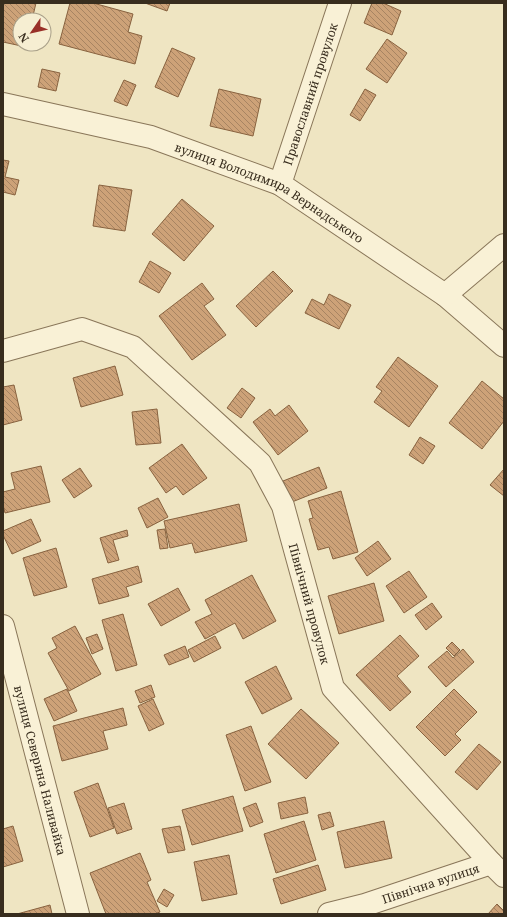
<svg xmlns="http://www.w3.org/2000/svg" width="507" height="917" viewBox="0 0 507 917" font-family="'Noto Serif',serif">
  <defs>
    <pattern id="building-back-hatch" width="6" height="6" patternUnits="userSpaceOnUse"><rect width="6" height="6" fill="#cda278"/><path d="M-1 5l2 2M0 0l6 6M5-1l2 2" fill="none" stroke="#a78462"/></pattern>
  </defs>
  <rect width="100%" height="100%" fill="#efe5c2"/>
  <!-- building -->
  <g fill="url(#building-back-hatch)" stroke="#88623f">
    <polygon points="3,3 36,3 32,20 20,20 20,44 27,44 26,47 3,42"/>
    <polygon points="70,3 93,3 133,14 128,32 142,36 135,64 59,44"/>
    <polygon points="145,3 170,3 167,11"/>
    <polygon points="372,3 383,3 401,11 392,35 364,23"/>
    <polygon points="387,39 407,53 387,83 366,69"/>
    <polygon points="172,48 195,58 178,97 155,87"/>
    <polygon points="42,69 60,73 56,91 38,87"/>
    <polygon points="124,80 136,85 127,106 114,101"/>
    <polygon points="219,89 261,99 253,136 210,126"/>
    <polygon points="365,89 376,95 360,121 350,115"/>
    <polygon points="3,160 9,161 5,177 19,180 15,195 3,192"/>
    <polygon points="99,185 132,190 125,231 93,226"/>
    <polygon points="182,199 214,226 184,261 152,234"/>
    <polygon points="150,261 171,273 159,293 139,282"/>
    <polygon points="273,271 293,291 256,327 236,306"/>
    <polygon points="202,283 214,299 204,306 226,335 192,360 159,316"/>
    <polygon points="329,294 351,305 339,329 305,313 312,299 324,305"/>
    <polygon points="398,357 438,386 409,427 374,402 382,391 376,387"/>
    <polygon points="115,366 123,395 81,407 73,378"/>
    <polygon points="482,381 504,399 504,421 482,449 449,423"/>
    <polygon points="14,385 22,420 3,425 3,387"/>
    <polygon points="242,388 255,398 241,418 227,408"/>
    <polygon points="289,405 308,431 278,455 253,422 270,409 275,416"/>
    <polygon points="157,409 161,443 136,445 132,412"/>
    <polygon points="420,437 435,446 423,464 409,455"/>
    <polygon points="182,444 207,478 183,495 176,486 166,493 149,468"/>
    <polygon points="41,466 50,502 5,513 3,505 3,492 15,489 11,473"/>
    <polygon points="319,467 327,488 292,502 283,481"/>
    <polygon points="80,468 92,486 74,498 62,480"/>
    <polygon points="504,469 504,496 490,485"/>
    <polygon points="341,491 358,552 333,559 329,547 318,550 309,519 313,518 308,501"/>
    <polygon points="158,498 168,517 147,528 138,508"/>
    <polygon points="239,504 247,541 195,553 192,543 170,548 164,521"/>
    <polygon points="31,519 41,541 12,554 3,535 3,531"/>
    <polygon points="165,529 168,548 160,549 157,530"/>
    <polygon points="127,530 128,536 113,540 119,560 108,563 100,538"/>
    <polygon points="378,541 391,559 367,576 355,558"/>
    <polygon points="56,548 67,587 34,596 23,558"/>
    <polygon points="138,566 142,582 126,587 129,596 99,604 92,579"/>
    <polygon points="409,571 427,597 404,613 386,586"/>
    <polygon points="252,575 276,621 243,639 235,623 205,639 195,622 212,614 205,600"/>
    <polygon points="374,583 384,621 339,634 328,596"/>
    <polygon points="178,588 190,610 161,626 148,604"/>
    <polygon points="432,603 442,617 426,630 415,615"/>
    <polygon points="123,614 137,665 116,671 102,620"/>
    <polygon points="75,626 101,674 69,691 48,653 57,648 52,638"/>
    <polygon points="97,634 103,649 92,654 86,638"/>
    <polygon points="400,635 419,656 397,676 411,692 390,711 356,675"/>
    <polygon points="215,636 221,648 194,662 188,650"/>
    <polygon points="452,642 460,650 454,656 446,648"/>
    <polygon points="185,646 189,657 169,665 164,655"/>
    <polygon points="463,649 474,662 446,687 428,667 447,651 453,658"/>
    <polygon points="276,666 292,699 262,714 245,682"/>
    <polygon points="151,685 155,697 140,703 135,691"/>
    <polygon points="67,689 77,711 54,721 44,699"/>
    <polygon points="454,689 477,712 455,734 461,740 445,756 416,727"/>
    <polygon points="153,699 164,724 149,731 138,706"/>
    <polygon points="123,708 127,725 103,731 108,749 62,761 53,726"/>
    <polygon points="301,709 339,743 306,779 268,744"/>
    <polygon points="251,726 271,782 245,791 226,735"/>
    <polygon points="479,744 501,762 477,790 455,772"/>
    <polygon points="98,783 114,828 90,837 74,792"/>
    <polygon points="233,796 243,831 192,845 182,810"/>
    <polygon points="305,797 308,813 281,819 278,803"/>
    <polygon points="124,803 132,829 117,834 108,808"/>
    <polygon points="256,803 263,822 250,827 243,808"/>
    <polygon points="330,812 334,826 322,830 318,815"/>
    <polygon points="304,821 316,860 276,873 264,834"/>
    <polygon points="384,821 392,858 345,868 337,832"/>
    <polygon points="13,826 23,861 3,867 3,829"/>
    <polygon points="180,826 185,850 168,853 162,829"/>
    <polygon points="140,853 151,880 147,882 160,912 154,914 106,914 90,873"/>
    <polygon points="229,855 237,894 202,901 194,862"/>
    <polygon points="318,865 326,890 281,904 273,879"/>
    <polygon points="164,889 174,895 167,907 157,901"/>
    <polygon points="497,904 504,911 504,914 488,914"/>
    <polygon points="50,905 52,914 17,914"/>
  </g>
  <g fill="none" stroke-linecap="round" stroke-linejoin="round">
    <defs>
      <g id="minor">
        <path id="s1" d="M3,104L151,137L280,184L445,295L504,346"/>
        <path id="s2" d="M280,184L340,3"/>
        <polyline points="445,295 504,245"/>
        <path id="s3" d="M3,351L82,329L133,347L260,463L283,506L333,688L491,863"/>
        <path id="s4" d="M3,626L78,914"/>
        <path id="s5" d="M329,914L365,905L491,863L504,876"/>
      </g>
    </defs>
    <!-- minor casing -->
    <use href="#minor" stroke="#897659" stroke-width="24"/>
    <!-- minor -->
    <use href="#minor" stroke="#f9f1d6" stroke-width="22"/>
  </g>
  <g text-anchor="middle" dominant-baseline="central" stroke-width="3" stroke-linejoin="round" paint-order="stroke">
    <!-- street labels -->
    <g font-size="12" fill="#382d1e" stroke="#f6eed2">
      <text stroke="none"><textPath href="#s2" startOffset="95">Православний провулок</textPath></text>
      <text stroke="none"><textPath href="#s1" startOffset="283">вулиця Володимира Вернадського</textPath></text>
      <text stroke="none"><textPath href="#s3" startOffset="458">Північний провулок</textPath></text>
      <text stroke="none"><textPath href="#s4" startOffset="149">вулиця Северина Наливайка</textPath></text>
      <text stroke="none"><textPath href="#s5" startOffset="106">Північна вулиця</textPath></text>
    </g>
  </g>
  <!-- border -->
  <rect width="507" height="917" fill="none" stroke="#382d1e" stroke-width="8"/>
  <!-- north arrow -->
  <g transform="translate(32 32) rotate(236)"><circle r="19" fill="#f6eed2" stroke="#aaa18a"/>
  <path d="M0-3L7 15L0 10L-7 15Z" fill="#993028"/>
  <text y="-6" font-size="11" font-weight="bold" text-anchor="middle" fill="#382d1e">N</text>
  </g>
</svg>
